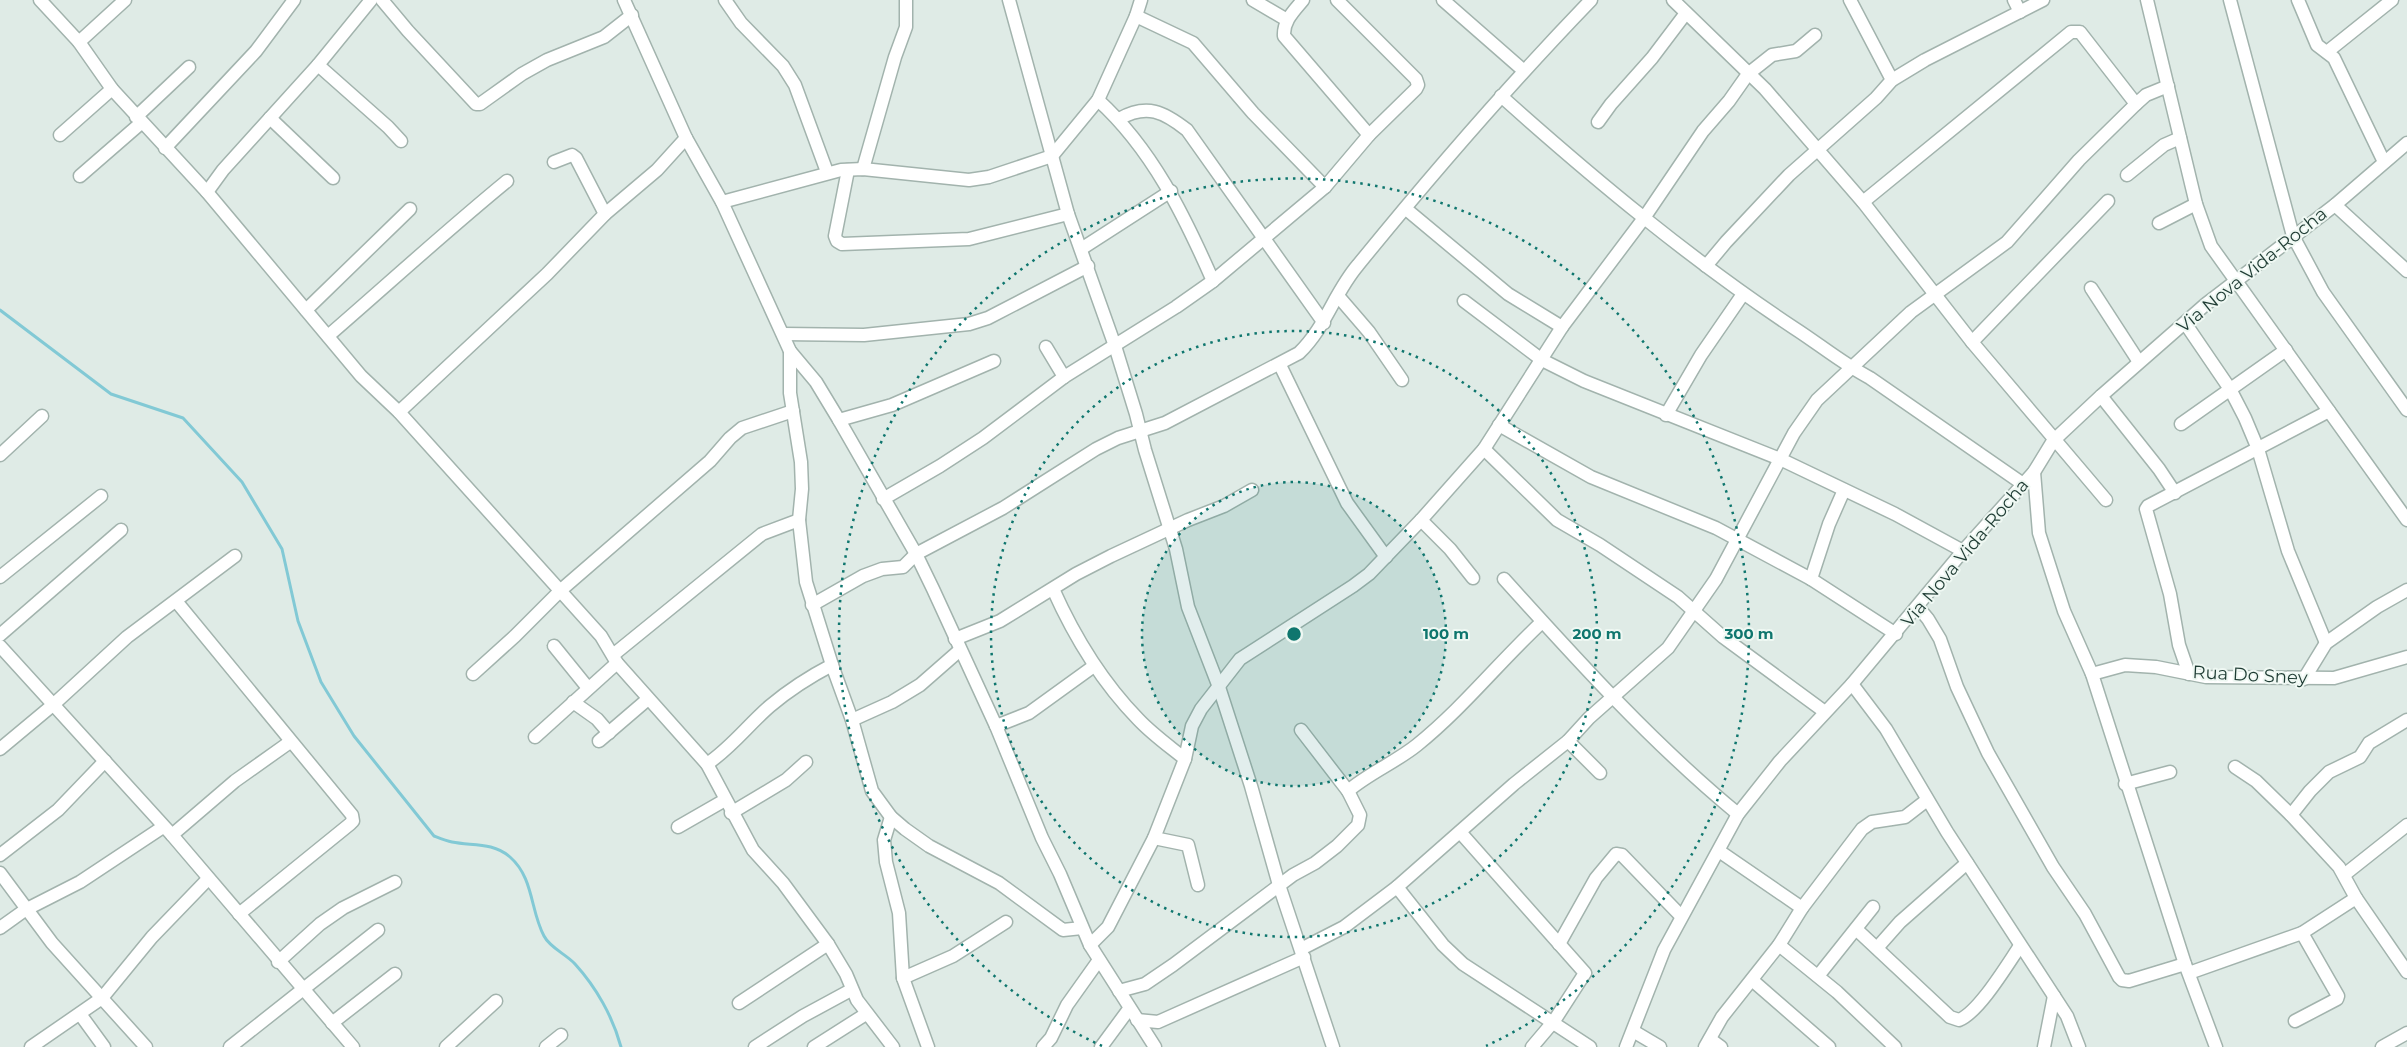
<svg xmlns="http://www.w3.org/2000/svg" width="2407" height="1047" viewBox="0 0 2407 1047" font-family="Montserrat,sans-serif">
  <rect width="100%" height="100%" fill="#dfebe6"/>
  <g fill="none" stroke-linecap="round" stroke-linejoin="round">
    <!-- stream -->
    <path stroke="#82c9d5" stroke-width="3" d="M0,310L111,394L183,418L242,482L282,549L298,621L321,682L354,736L434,836C439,838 446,841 452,842C472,846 493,842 510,857C534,878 530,910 544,936C550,948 566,954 575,964C596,987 613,1017 621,1047"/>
    <defs>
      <g id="street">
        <polyline points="40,0 79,42 112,89 207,192 361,376 399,412 601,636 617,663 707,764 753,850 783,883 828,944 846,974 857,1000 893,1047"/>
        <polyline points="382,0 408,31 476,104 480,104 522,74 547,60 604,37 632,15"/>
        <polyline points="624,0 686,138 722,202 790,351 816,382 839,420 916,554 933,589 996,726 1042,838 1060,874 1090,945 1155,1047"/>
        <polyline points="725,0 741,23 783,66 795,85 827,172"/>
        <polyline points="1009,0 1068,214 1115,346 1136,414 1145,450 1176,549 1188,607 1219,687 1251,786 1279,885 1333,1047"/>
        <polyline points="1253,0 1287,20"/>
        <path d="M1303,0C1294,11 1283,21 1284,36L1369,135"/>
        <polyline points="1443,0 1523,70"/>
        <polyline points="1673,0 1765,89 1863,202 1972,342 2106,500"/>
        <polyline points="1850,0 1892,80"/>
        <polyline points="2014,0 2020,12"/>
        <polyline points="2147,0 2196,204 2211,246 2407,520"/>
        <polyline points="2230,0 2293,236 2323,292 2407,410"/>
        <polyline points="2298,0 2317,45 2334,58 2384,162"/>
        <polyline points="1136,16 1193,43 1253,113 1325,187"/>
        <polyline points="79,42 125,0"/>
        <polyline points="2327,52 2392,0"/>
        <polyline points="318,65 388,127 401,141"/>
        <path d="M1501,96C1594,179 1690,259 1794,328C1819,344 1843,364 1870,378L2023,484"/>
        <path d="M1098,100C1152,149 1184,215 1213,281"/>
        <polyline points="136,117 189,67"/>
        <polyline points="270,118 333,178"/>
        <path d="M1119,119C1147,103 1164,112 1187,130L1324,323"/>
        <polyline points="1598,122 1611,104 1652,58 1686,13"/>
        <polyline points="60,135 112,89"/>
        <polyline points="165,148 256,51 294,0"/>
        <polyline points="554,162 572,155 576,158 605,214"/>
        <polyline points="863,169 895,57 906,27 906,0"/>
        <polyline points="848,170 835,236 837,241 842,244 969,239 1068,214"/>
        <polyline points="2127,175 2164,145 2180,138"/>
        <polyline points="80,176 141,123"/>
        <polyline points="207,192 223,170 318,65 371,0"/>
        <polyline points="722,202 841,170 863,169 969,180 989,177 1052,156 1098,100 1136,16 1141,0"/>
        <polyline points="1863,202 2071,32 2080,32 2136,104"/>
        <polyline points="2335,205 2407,271"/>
        <polyline points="1406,209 1508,294 1562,327"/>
        <polyline points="2159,223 2196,204"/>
        <polyline points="1081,249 1171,191"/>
        <polyline points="1706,266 1726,242 1789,175 1876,98 1892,80 1925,60 2043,0"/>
        <polyline points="2091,288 2139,362"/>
        <polyline points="1338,296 1369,332 1402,380"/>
        <polyline points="1464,301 1542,360 1584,381 1780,459 1895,514 1963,551"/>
        <polyline points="306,310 410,209"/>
        <polyline points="2185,323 2230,389 2245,418 2258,449 2288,551 2326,643"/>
        <polyline points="783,334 864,335 969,324 988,318 1088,266"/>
        <path d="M328,336C388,284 446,231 507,181"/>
        <polyline points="1972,342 2108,201"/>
        <polyline points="1046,347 1064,377"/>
        <polyline points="790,351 790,393 801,462 802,489 799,520 806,582 832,665 852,720 872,791 891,817 905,829 929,846 999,883 1063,930 1082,928"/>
        <polyline points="1280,365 1347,503 1386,557"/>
        <polyline points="2101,396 2159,469 2175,493"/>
        <polyline points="399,412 547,274 605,214 657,170 686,138"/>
        <polyline points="1666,415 1701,355 1743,294"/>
        <polyline points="839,420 892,405 994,361"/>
        <polyline points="2181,424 2286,350"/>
        <polyline points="1499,425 1591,477 1716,528 1811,579 1896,634"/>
        <polyline points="1484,449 1557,520 1600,545 1678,597 1723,637 1825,712"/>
        <polyline points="0,455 42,416"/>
        <polyline points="2034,472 2039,533 2064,611 2092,674 2185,964 2216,1047"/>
        <polyline points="883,499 940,466 983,438 1064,377 1176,307 1213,281 1325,187 1369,135 1416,89 1418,85 1416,79 1337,0"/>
        <polyline points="1421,520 1450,549 1473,578"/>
        <polyline points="0,577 101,496"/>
        <path d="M1504,579C1578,661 1653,744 1738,814"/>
        <polyline points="1811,579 1829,524 1844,490"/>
        <path d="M1053,589C1074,636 1101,681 1138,719C1152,734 1169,746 1185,759"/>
        <polyline points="176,601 352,815 353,821 350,824 239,914"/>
        <path d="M812,605L863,576L882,569L903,567L916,554L1003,508L1096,449L1118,438L1165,423L1299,353C1326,327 1334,293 1358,265C1432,174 1509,85 1591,0"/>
        <polyline points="1918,607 1928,619 1940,639 1957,687 1988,753 2053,867 2085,914 2119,977 2122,980 2129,981 2185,964"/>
        <polyline points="0,635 121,530"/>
        <polyline points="955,639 1000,621 1076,574 1111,556 1188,520 1224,506 1252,490"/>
        <polyline points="0,646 172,835 353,1047"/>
        <polyline points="554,646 588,688"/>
        <polyline points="613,655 762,534 799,520"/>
        <polyline points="473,674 515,636 561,590 710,461 730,438 742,428 793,411"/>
        <polyline points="2092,674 2125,665 2156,667 2206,677 2334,678 2407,657"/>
        <polyline points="2189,674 2179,645 2170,594 2146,509 2148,506 2329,411"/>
        <polyline points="2304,679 2326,643 2377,607 2407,590"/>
        <polyline points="1852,684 1886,729 1947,832 2067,1016 2079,1047"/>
        <polyline points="573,702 597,719 609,733"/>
        <polyline points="852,720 892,702 920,685 960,650"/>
        <polyline points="996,726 1029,713 1094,666"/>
        <polyline points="535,737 617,663"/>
        <polyline points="599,741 648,699"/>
        <polyline points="1568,741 1600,773"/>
        <polyline points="0,749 54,704 127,637 235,556"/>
        <path d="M707,764C731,748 748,725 770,706C789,690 809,677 832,665"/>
        <polyline points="2235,767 2256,781 2291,815 2339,867 2356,898 2407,972"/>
        <polyline points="2125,784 2170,772"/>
        <path d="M1348,791C1369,773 1396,762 1417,745C1463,708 1499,662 1542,622"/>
        <polyline points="731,813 786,780 806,762"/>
        <polyline points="2291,815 2310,791 2329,772 2360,757 2369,743 2407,720"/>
        <polyline points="891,817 884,840 886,862 899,913 903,978 928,1047"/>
        <polyline points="678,827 725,800"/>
        <polyline points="1460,832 1585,973 1554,1021 1532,1047"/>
        <polyline points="172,835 235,781 290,742"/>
        <polyline points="1154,838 1188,845 1198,885"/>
        <polyline points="1719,851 1802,908"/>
        <polyline points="0,855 58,810 105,761"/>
        <polyline points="0,873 52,943 146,1047"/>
        <polyline points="2344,875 2407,825"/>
        <polyline points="1397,887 1443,945 1463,964 1590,1047"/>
        <polyline points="0,928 25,910 80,882 163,827"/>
        <path d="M1856,929L1950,1017L1959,1020C1979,1012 2007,965 2020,946"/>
        <polyline points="1559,944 1596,878 1616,854 1622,855 1681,916"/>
        <polyline points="1090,945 1108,927 1154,838 1185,759 1192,726 1201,709 1240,659 1353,586 1369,574 1421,520 1484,449 1562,327 1644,218 1703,131 1729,101 1748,74 1772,55 1796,51 1815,35"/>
        <polyline points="1779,945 1837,992 1895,1047"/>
        <polyline points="1877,948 1900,922 1967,863"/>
        <polyline points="1301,949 1344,927 1397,887 1514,784 1568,741 1589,718 1668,648 1716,579 1794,433 1817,400 1911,312 2007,242 2079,160 2136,104 2146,95 2168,86"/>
        <polyline points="278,962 320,924 343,908 395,882"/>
        <polyline points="2189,973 2302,933 2356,898"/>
        <polyline points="1818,976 1873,907"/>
        <polyline points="903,978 953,956 1006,922"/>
        <polyline points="1752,980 1829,1047"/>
        <polyline points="1119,991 1145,984 1173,965 1293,875 1315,863 1337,846 1358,825 1360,815 1348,791 1301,730"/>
        <polyline points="739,1003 828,944"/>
        <polyline points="80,1014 104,1047"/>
        <polyline points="1137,1020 1158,1022 1304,957"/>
        <polyline points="2295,1021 2337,999 2338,996 2302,933"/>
        <polyline points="332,1023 395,974"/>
        <polyline points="1633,1031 1660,1047"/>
        <polyline points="1710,1039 1721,1047"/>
        <polyline points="31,1047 102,998 152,937 208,879"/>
        <polyline points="230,1047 378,930"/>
        <polyline points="446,1047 496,1001"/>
        <polyline points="546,1047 561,1035"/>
        <polyline points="755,1047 803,1016 851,990"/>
        <polyline points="814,1047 866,1014"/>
        <polyline points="1043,1047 1051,1038 1067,1005 1099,960"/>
        <polyline points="1101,1047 1129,1009"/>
        <polyline points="1626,1047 1664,950 1738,814 1780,761 1852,684 1963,551 2034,472 2053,441 2101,396 2206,304 2335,205 2407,143"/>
        <polyline points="1705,1047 1722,1017 1779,945 1802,908 1862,829 1872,822 1905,817 1927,800"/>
        <polyline points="2044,1047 2054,996"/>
        <polyline points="2382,1047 2407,1033"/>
      </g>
    </defs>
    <!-- street casing -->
    <use href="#street" stroke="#a2b3ad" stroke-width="15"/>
    <!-- street -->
    <use href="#street" stroke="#fff" stroke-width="12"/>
  </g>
  <!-- distance rings -->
  <circle cx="1294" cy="634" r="152" fill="#0f766e" fill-opacity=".12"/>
  <g fill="none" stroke="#0f766e" stroke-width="2.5" stroke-dasharray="2.5 5">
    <circle cx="1294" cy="634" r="152"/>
    <circle cx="1294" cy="634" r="303"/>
    <path d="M1102 1046A455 455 0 1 1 1486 1046"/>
  </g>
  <g text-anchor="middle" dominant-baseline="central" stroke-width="4" stroke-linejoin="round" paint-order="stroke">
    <!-- street labels -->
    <g font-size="18" fill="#1f3c34" stroke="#eff8f3">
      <text transform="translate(2252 270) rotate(-39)">Via Nova Vida-Rocha</text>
      <text transform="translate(1965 553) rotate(-50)">Via Nova Vida-Rocha</text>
      <text transform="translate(2250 675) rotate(3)">Rua Do Sney</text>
    </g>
  </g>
  <circle cx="1294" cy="634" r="8" fill="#0f766e" stroke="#eff8f3" stroke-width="2.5"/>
  <g font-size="15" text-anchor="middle" font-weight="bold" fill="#0f766e" stroke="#eff8f3" stroke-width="4" stroke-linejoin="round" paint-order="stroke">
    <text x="1446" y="639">100 m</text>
    <text x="1597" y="639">200 m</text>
    <text x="1749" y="639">300 m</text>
  </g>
</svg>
